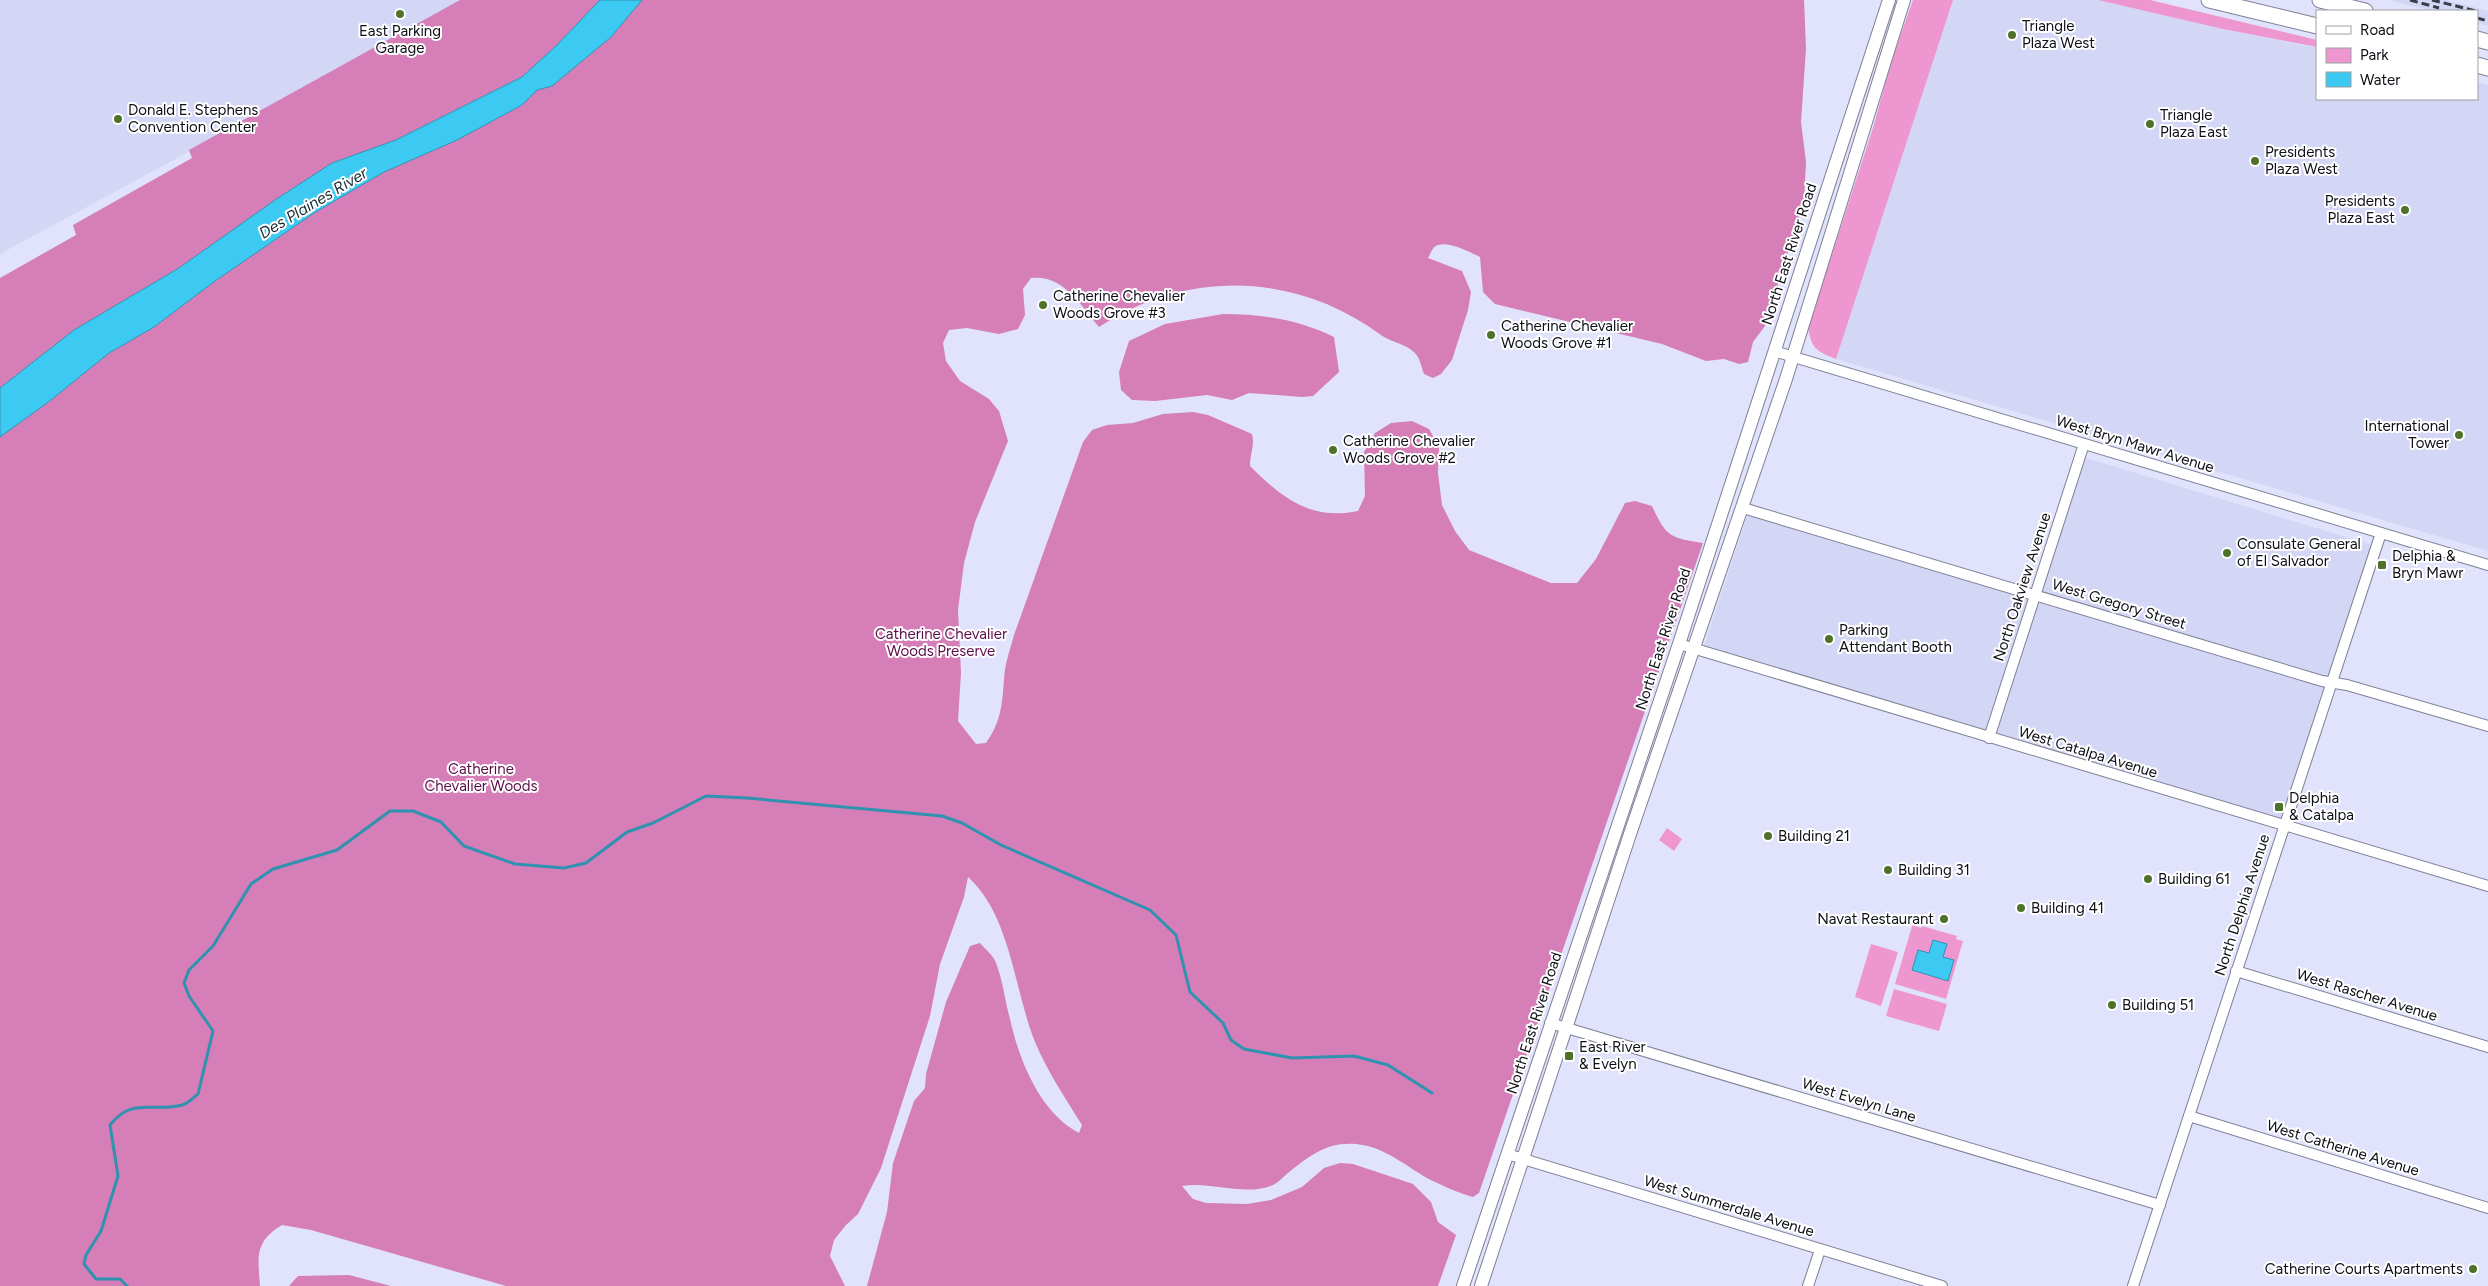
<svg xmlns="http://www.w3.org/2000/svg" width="2488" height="1286" viewBox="0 0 2488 1286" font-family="Figtree,sans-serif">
  <rect width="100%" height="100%" fill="#e1e3fc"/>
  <!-- built -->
  <g fill="#d3d6f5">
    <polygon points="0,0 469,0 0,254"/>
    <polygon points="1953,0 2098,0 2223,29 2317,48 2317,99 2477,99 2477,82 2488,85 2488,551 1836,359"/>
    <polygon points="2388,0 2447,0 2488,11 2488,26 2477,23 2477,11 2432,11"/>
    <polygon points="2080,456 2372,545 2285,824 1703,649 1749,510 2036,596"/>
  </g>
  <!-- green -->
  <g fill="#ee96cf">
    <path d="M1913,0H1953L1836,359C1816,351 1812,349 1808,328L1873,128L1892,59Z"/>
    <polygon points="2098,0 2150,0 2317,40 2317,47 2223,29"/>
    <polygon points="1667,828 1682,839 1674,851 1659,840"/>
    <polygon points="1913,923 1916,924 1916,926 1921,928 1922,926 1957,936 1956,939 1963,941 1946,999 1895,984"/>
    <polygon points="1871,944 1898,952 1881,1006 1855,997"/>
    <polygon points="1894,989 1947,1004 1939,1031 1886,1016"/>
  </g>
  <!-- forest -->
  <g fill="#d57eb7">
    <polygon points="460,0 600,0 557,45 522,77 396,140 332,163 275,200 179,268 74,330 0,388 0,278 76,235 73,225 192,158 189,150"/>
    <path d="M642,0H1804L1806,48L1801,122L1806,162L1804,202L1765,326L1753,342L1748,362L1739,364L1724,359L1706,361L1662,344L1495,304L1483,292L1480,257C1470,252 1449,241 1438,245C1432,247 1431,253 1428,258L1462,271L1471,292L1468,310L1452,360L1441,374L1433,378L1424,374C1422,369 1421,364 1419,359C1413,345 1392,343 1381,335C1296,272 1188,269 1099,327C1081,305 1063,274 1031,278L1023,289L1025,315L1018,329L999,334L967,328L949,330L943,343L946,361L960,381L989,399L999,411L1008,441L975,522L964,563L958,610L961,673L958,721L976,744L986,743C1004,718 1002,697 1005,669C1007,658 1011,646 1014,635L1083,442L1092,430L1107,425L1133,423L1163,414L1193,412L1208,415L1252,434C1255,445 1250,454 1250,466C1282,498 1311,521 1358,511L1365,496L1364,452L1375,433L1391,423L1412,421L1429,429L1439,447L1438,473L1442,505L1455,531L1469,550L1551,583H1577L1596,559L1625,503L1635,501L1652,506C1666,536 1669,538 1703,543L1479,1193L1473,1197C1458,1193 1441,1185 1427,1178C1406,1166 1388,1150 1363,1145C1331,1139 1311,1154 1288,1173C1283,1177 1278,1183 1273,1185C1244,1197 1211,1181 1182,1186L1193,1199L1206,1203L1247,1204L1271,1200L1302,1187L1324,1168L1340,1163L1353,1164L1413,1184L1431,1202L1438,1222L1456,1235L1438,1286H867L887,1212L893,1163L914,1101L925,1088L926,1074L946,1002L970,946L980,943C985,949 994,956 996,963C1003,981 1005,1001 1010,1019C1019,1060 1040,1113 1079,1133L1082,1125C1066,1099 1047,1071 1035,1042C1014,990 1011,916 968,877L964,897L940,964L930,1016L881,1168L858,1214L846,1225L834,1240L830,1256L845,1286H506L311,1230L282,1225C254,1242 258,1257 260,1286H0V437L51,400L109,353L154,327L215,281L314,213L384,172L457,140L522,105L537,90L552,86L611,37Z"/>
    <path d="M1223,314C1263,314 1299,320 1334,337L1339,372L1313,396L1302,397L1249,393L1232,400L1207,395L1155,401L1132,400L1121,390L1119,372L1129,341L1165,324Z"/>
    <polygon points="349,1275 391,1286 289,1286 298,1276"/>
  </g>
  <!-- water -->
  <g fill="#3dcaf2" stroke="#2f92b0">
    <polygon points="600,0 642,0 611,37 552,86 537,90 522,105 457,140 384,172 314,213 215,281 154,327 109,353 51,400 0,437 0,388 74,330 179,268 275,200 332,163 396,140 522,77 557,45"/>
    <polygon points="1933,940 1947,944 1943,957 1954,960 1948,981 1912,970 1918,950 1929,953"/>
  </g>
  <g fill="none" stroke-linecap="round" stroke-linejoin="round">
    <!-- stream -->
    <path stroke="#2f92b0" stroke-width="3" d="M127,1286L120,1279H96L84,1264L86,1255L101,1231L118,1176L110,1125C133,1096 153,1113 182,1105C187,1104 193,1098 198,1094L213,1031L189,996L184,983L189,970L213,946L251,884L273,869L337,850L390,811H413L441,822L464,846L515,864L564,868L586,863L627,832L653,823L706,796L747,798L942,816L962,823L1001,845L1150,910L1176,935L1190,992L1223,1023L1231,1040L1244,1049L1292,1058L1354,1056L1388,1065L1432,1093"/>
    <defs>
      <g id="minor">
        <polyline points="1774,351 2488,565"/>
        <polyline points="1743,508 2322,681 2347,685 2488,726"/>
        <polyline points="1679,644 2488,886"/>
        <polyline points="1989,738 2084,444"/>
        <polyline points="2236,971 2488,1047"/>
        <polyline points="1550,1023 2160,1205"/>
        <polyline points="2189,1116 2488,1208"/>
        <polyline points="1507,1154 1942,1286"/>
        <polyline points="1808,1286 1820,1250"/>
        <polyline points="2133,1286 2381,533"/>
      </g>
      <g id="major">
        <polyline points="1463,1286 1679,644 1889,0"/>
        <polyline points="1481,1286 1630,834 1786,379 1904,0"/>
      </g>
      <g id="highway">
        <polyline points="2209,0 2317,26"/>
        <polyline points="2320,0 2365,11"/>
        <polyline points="2477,39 2488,42"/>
        <polyline points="2477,65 2488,68"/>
      </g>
    </defs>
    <!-- minor casing -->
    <use href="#minor" stroke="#7e8096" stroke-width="12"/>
    <!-- major casing -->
    <use href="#major" stroke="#7e8096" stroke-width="14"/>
    <!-- highway casing -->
    <use href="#highway" stroke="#7e8096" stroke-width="17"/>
    <!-- minor -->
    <use href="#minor" stroke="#fff" stroke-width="10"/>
    <!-- major -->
    <use href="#major" stroke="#fff" stroke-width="12"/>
    <!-- highway -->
    <use href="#highway" stroke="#fff" stroke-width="15"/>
    <!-- rail -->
    <g stroke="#3a3b46" stroke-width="3" stroke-dasharray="8 4" stroke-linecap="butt">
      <polyline points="2410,0 2439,8"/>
      <polyline points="2432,0 2476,11"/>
      <polyline points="2477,18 2488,21"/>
    </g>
  </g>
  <!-- markers -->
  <g fill="#4f722b" stroke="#fff" stroke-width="2">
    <circle cx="400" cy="14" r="5"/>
    <circle cx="2012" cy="35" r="5"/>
    <circle cx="118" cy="119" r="5"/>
    <circle cx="2150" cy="124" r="5"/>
    <circle cx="2255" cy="161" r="5"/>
    <circle cx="2405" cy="210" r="5"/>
    <circle cx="1043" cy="305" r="5"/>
    <circle cx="1491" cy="335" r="5"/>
    <circle cx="2459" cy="435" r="5"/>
    <circle cx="1333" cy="450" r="5"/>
    <circle cx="2227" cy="553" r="5"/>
    <rect x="2377" y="560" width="10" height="10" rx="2.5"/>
    <circle cx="1829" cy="639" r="5"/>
    <rect x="2274" y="802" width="10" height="10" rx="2.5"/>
    <circle cx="1768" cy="836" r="5"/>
    <circle cx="1888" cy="870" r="5"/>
    <circle cx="2148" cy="879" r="5"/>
    <circle cx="2021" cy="908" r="5"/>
    <circle cx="1944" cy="919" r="5"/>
    <circle cx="2112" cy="1005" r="5"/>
    <rect x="1564" y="1051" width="10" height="10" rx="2.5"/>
    <circle cx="2473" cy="1269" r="5"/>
  </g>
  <g text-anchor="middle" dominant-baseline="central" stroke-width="4" stroke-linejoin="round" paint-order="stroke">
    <!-- poi labels -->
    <g font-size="15" fill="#0d0e16" stroke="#fff" text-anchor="start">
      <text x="2022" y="26">Triangle<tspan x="2022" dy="17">Plaza West</tspan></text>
      <text x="400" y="31" text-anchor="middle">East Parking<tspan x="400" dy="17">Garage</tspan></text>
      <text x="128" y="110">Donald E. Stephens<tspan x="128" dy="17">Convention Center</tspan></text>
      <text x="2160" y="115">Triangle<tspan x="2160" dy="17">Plaza East</tspan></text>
      <text x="2265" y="152">Presidents<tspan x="2265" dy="17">Plaza West</tspan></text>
      <text x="2395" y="201" text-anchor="end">Presidents<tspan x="2395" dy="17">Plaza East</tspan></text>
      <text x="1053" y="296">Catherine Chevalier<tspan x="1053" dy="17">Woods Grove #3</tspan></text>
      <text x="1501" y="326">Catherine Chevalier<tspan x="1501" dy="17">Woods Grove #1</tspan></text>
      <text x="2449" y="426" text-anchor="end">International<tspan x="2449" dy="17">Tower</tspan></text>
      <text x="1343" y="441">Catherine Chevalier<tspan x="1343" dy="17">Woods Grove #2</tspan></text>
      <text x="2237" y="544">Consulate General<tspan x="2237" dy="17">of El Salvador</tspan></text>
      <text x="2392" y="556">Delphia &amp;<tspan x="2392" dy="17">Bryn Mawr</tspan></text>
      <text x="1839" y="630">Parking<tspan x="1839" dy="17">Attendant Booth</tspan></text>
      <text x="2289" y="798">Delphia<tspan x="2289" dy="17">&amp; Catalpa</tspan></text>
      <text x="1778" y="836">Building 21</text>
      <text x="1898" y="870">Building 31</text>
      <text x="2158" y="879">Building 61</text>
      <text x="2031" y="908">Building 41</text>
      <text x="1934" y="919" text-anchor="end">Navat Restaurant</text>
      <text x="2122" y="1005">Building 51</text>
      <text x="1579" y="1047">East River<tspan x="1579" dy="17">&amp; Evelyn</tspan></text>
      <text x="2463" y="1269" text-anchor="end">Catherine Courts Apartments</text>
    </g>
    <!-- street labels -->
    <g font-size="15" fill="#0d0e16" stroke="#fff">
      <text transform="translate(1789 254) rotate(-72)">North East River Road</text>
      <text transform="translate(2135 444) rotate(17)">West Bryn Mawr Avenue</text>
      <text transform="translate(2022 587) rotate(-72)">North Oakview Avenue</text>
      <text transform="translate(2119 604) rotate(17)">West Gregory Street</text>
      <text transform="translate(1663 639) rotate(-72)">North East River Road</text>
      <text transform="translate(2088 752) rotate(17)">West Catalpa Avenue</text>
      <text transform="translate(2242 905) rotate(-72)">North Delphia Avenue</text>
      <text transform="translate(2367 995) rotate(17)">West Rascher Avenue</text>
      <text transform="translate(1534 1023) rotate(-72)">North East River Road</text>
      <text transform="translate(1859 1100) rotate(17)">West Evelyn Lane</text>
      <text transform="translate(2343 1148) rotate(17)">West Catherine Avenue</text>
      <text transform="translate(1729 1206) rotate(17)">West Summerdale Avenue</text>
    </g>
    <!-- park labels -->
    <g font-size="15" fill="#5c0d47" stroke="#fff">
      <text x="941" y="634">Catherine Chevalier<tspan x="941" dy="17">Woods Preserve</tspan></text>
      <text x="481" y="769">Catherine<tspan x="481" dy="17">Chevalier Woods</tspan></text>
    </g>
    <!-- water labels -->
    <g font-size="16" font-style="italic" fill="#162d34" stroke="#fff">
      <text transform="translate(313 203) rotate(-31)">Des Plaines River</text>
    </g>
  </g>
  <!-- legend -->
  <rect x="2316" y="10" width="162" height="90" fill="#ffffff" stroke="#9e9fa2"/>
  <rect x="2326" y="26" width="25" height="8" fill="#ffffff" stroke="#9e9fa2"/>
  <text x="2360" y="35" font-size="15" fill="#0d0e16">Road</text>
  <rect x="2326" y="48" width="25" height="15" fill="#ee96cf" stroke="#9e9fa2"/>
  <text x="2360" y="60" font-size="15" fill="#0d0e16">Park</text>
  <rect x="2326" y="72" width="25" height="15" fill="#3dcaf2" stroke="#9e9fa2"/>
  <text x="2360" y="85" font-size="15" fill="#0d0e16">Water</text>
</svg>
